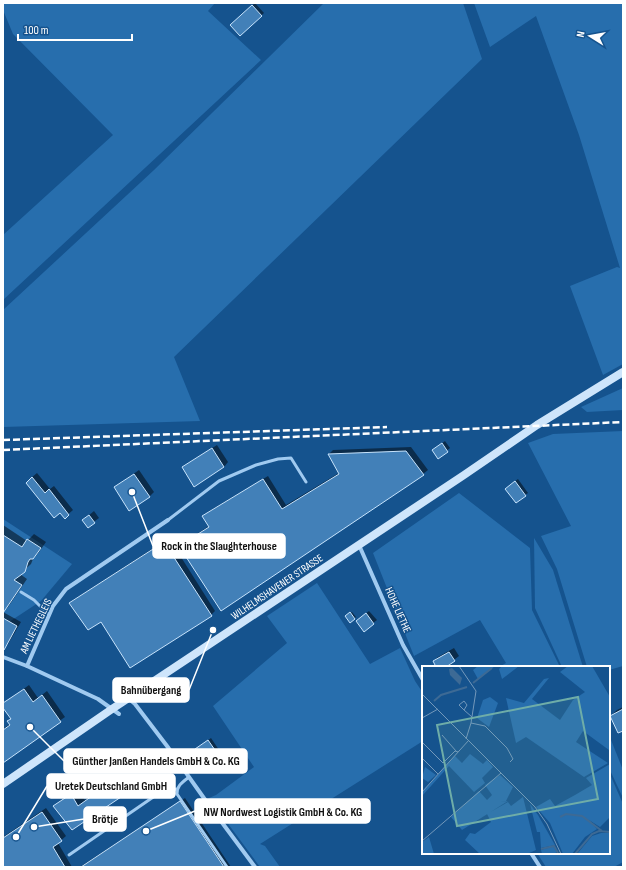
<svg xmlns="http://www.w3.org/2000/svg" width="626" height="870" viewBox="0 0 626 870" font-family="'Sofia Sans Condensed',sans-serif">
  <rect width="100%" height="100%" fill="#15538e"/>
  <!-- green -->
  <g fill="#276ead">
    <polygon points="3,3 215,3 208,11 261,60 3,300 3,235 113,135 13,34 3,10"/>
    <polygon points="324,3 463,3 482,59 174,357 200,421 3,427 3,310 154,170"/>
    <polygon points="474,3 623,3 623,364 603,375 570,286 617,267 620,268 579,135 536,16 490,47"/>
    <polygon points="623,388 623,410 587,412 581,407"/>
    <polygon points="623,431 623,666 609,670 609,667 587,667 557,569 541,536 571,526 528,443 553,434"/>
    <polygon points="459,493 530,548 532,610 560,667 499,667 506,663 480,620 414,656 373,553"/>
    <polygon points="3,519 72,564 41,601 9,622 3,618"/>
    <polygon points="534,538 553,570 583,667 562,667 535,608"/>
    <polygon points="317,583 370,664 400,648 415,681 423,693 423,741 260,844 265,846 280,867 260,867 209,798 216,795 254,767 213,706 287,643 267,616"/>
    <polygon points="609,735 623,770 623,798 609,768"/>
    <polygon points="609,772 623,804 623,862 614,867 546,867 537,853 609,853"/>
  </g>
  <!-- shadow -->
  <g fill="#0007">
    <polygon points="255,3 264,13 240,35 231,25"/>
    <polygon points="445,441 450,448 439,457 436,448"/>
    <polygon points="217,445 228,462 224,467 195,485 184,468 188,463"/>
    <polygon points="411,447 428,470 423,474 181,546 185,542 209,526 204,516 208,512 268,476 286,505 339,473 329,454 333,450"/>
    <polygon points="139,470 154,492 149,497 115,487"/>
    <polygon points="37,473 50,489 54,486 73,510 65,517 31,478"/>
    <polygon points="518,479 528,493 525,495 509,486"/>
    <polygon points="94,511 99,518 88,526 88,516"/>
    <polygon points="3,525 27,541 34,534 46,542 39,552 33,559 31,564 20,574 27,579 8,607 3,612 21,622 8,644 4,648 3,648"/>
    <polygon points="169,538 215,611 211,615 101,621 70,603 75,599"/>
    <polygon points="369,611 377,620 364,630 360,618"/>
    <polygon points="352,612 356,617 350,622 346,616"/>
    <polygon points="454,648 459,656 450,663 453,667 437,667 434,661 438,657"/>
    <polygon points="29,685 38,698 47,691 65,717 3,761 3,729 10,724 12,718 3,706 3,704"/>
    <polygon points="623,707 623,730 611,716 617,710"/>
    <polygon points="211,738 219,750 216,753 199,747"/>
    <polygon points="116,777 126,790 120,796 72,828 54,806 60,801 77,789 85,800"/>
    <polygon points="185,798 231,867 80,867"/>
    <polygon points="46,808 66,836 58,843 72,867 3,867 3,837"/>
  </g>
  <!-- building -->
  <g fill="#4280b8" stroke="#c7e3fc">
    <polygon points="252,5 262,16 240,36 230,25"/>
    <polygon points="442,443 448,452 438,459 432,450"/>
    <polygon points="212,448 224,467 194,487 182,467"/>
    <polygon points="406,451 424,475 221,611 179,546 209,527 202,516 263,479 282,509 339,474 328,454"/>
    <polygon points="134,474 150,497 129,511 114,487"/>
    <polygon points="32,477 45,493 49,489 69,515 65,519 60,513 54,518 26,483"/>
    <polygon points="515,481 526,496 516,503 505,489"/>
    <polygon points="89,515 95,523 88,528 82,520"/>
    <polygon points="3,535 22,547 27,539 41,548 33,559 30,559 28,562 25,572 14,580 22,585 3,613"/>
    <polygon points="164,542 212,616 130,668 101,622 88,630 69,603"/>
    <polygon points="350,612 355,619 350,623 345,616"/>
    <polygon points="366,613 374,624 364,632 356,621"/>
    <polygon points="3,618 17,626 4,650 3,649"/>
    <polygon points="449,652 455,661 446,667 436,667 433,661"/>
    <polygon points="24,689 33,702 42,695 61,722 3,763 3,730 10,725 7,721 11,719 3,708 3,703"/>
    <polygon points="623,709 623,731 618,733 610,716"/>
    <polygon points="208,740 217,753 204,762 195,749"/>
    <polygon points="110,783 121,797 72,830 53,806 71,794 78,806"/>
    <polygon points="180,801 224,867 81,867"/>
    <polygon points="42,812 62,841 53,847 65,867 3,867 3,838"/>
  </g>
  <g fill="none" stroke-linecap="round" stroke-linejoin="round">
    <!-- lane -->
    <g stroke="#a0caf0" stroke-width="3">
      <polyline points="168,520 219,481 256,465 278,459 291,458 306,482"/>
      <polyline points="21,592 34,600 49,615"/>
      <path d="M189,777C183,782 177,785 177,794L227,867"/>
      <polyline points="69,855 162,791 177,789"/>
    </g>
    <!-- street -->
    <g stroke="#a0caf0" stroke-width="4">
      <polyline points="359,545 403,645 423,680"/>
      <polyline points="3,657 27,666"/>
      <polyline points="128,698 135,704 167,746 206,801 255,867"/>
      <polyline points="119,714 98,699 27,666 53,606 66,589 168,520"/>
      <polyline points="531,853 540,867"/>
    </g>
    <!-- secondary -->
    <polyline stroke="#cee5fb" stroke-width="8" points="3,784 112,709 464,475 537,425 623,372"/>
    <!-- rail -->
    <g stroke="#fff" stroke-width="2.5" stroke-dasharray="7 3" stroke-linecap="butt">
      <polyline points="3,440 387,427"/>
      <polyline points="3,450 623,422"/>
    </g>
  </g>
  <g text-anchor="middle" dominant-baseline="central" stroke-width="3" stroke-linejoin="round" paint-order="stroke">
    <!-- street labels -->
    <g font-size="11" fill="#fff" stroke="#15538e">
      <text transform="translate(277 587) rotate(-34)">WILHELMSHAVENER STRASSE</text>
      <text transform="translate(398 610) rotate(66)">HOHE LIETHE</text>
      <text transform="translate(36 626) rotate(-64)">AM LIETHEGLEIS</text>
    </g>
  </g>
  <!-- overview -->
  <g transform="translate(422 666)">
    <rect width="188" height="188" fill="#15538e"/>
    <path d="M56,0H73L56,13L51,4ZM80,0H97L80,13L77,3ZM146,0H170L188,31L187,84L161,65L154,76L186,97L162,111L104,71L94,77L84,32L102,37L122,13L127,12L110,33L138,54L151,34L163,26L138,6ZM68,31L76,37L67,61L55,52L61,34ZM48,88L61,98L65,94L71,101L60,112L63,117L52,126L27,100L0,130V126L33,90L40,97ZM188,98V151L178,161L167,154L175,163L163,171L150,188H141L128,157L114,141L128,133L133,140L153,129L170,119L164,112ZM3,101L14,109L6,116L0,112ZM78,109L91,121L84,135L78,136L86,135L40,164L29,151L57,125L65,134L70,129L63,119ZM101,131L114,184L105,188H58L43,174L48,167L53,168L69,156L65,148L86,136L89,140ZM108,138L116,149L133,179L119,182L118,166H115ZM179,167H188V188H155L170,170ZM7,171L12,188H0V176ZM132,180L135,186L132,188H120L119,184Z" fill="#276ead"/>
    <path d="M30,2L40,12L38,19L28,9L27,3Z" fill="#3d6a95"/>
    <path fill="none" stroke="#3d6a95" stroke-width="2" d="M51,17L70,2M12,35L19,29L45,21M138,151L144,148L160,150L180,165M119,183L132,180L136,187M153,188L170,168L177,165L188,166"/>
    <path fill="none" stroke="#7398bb" stroke-width="1" d="M37,0L54,25L49,57M0,28L113,141L125,158L139,188M42,44L37,39L42,35L45,39L42,44L50,51M0,52L16,43M20,69L34,85M44,73L49,57L63,60L85,82L91,93L88,96M0,76L21,97L33,85L36,86M0,92L16,108M0,126L47,74M0,175L79,107"/>
    <path fill="#6fada8" fill-opacity="0.15" stroke="#6fada8" stroke-width="2" d="M156,31L176,133L35,160L15,59Z"/>
    <rect width="188" height="188" fill="none" stroke="#fff" stroke-width="2"/>
  </g>
  <!-- callouts -->
  <path fill="none" stroke="#fff" stroke-width="1.5" d="M132 492L153 546M213 630L189 690M30 727L64 761M16 837L47 786M146 831L195 811M34 827L84 819"/>
  <g fill="#fff" stroke="#15538e" stroke-width="1.5">
    <circle cx="132" cy="492" r="4"/>
    <circle cx="213" cy="630" r="4"/>
    <circle cx="30" cy="727" r="4"/>
    <circle cx="16" cy="837" r="4"/>
    <circle cx="146" cy="831" r="4"/>
    <circle cx="34" cy="827" r="4"/>
  </g>
  <g fill="#fff" stroke="#fff" stroke-width="1.5">
    <rect x="153" y="534" width="132" height="24" rx="4"/>
    <rect x="113" y="678" width="76" height="24" rx="4"/>
    <rect x="64" y="749" width="183" height="24" rx="4"/>
    <rect x="47" y="774" width="128" height="24" rx="4"/>
    <rect x="195" y="799" width="175" height="24" rx="4"/>
    <rect x="84" y="807" width="42" height="24" rx="4"/>
  </g>
  <g font-size="12" text-anchor="middle" font-weight="bold" fill="#111">
    <text x="219" y="550">Rock in the Slaughterhouse</text>
    <text x="151" y="694">Bahnübergang</text>
    <text x="156" y="765">Günther Janßen Handels GmbH &amp; Co. KG</text>
    <text x="111" y="790">Uretek Deutschland GmbH</text>
    <text x="283" y="816">NW Nordwest Logistik GmbH &amp; Co. KG</text>
    <text x="105" y="823">Brötje</text>
  </g>
  <!-- border -->
  <rect width="626" height="870" fill="none" stroke="#ffffff" stroke-width="8"/>
  <!-- north arrow -->
  <g transform="translate(590 36) rotate(281)" stroke="#15538e" stroke-width="3" paint-order="stroke">
  <path d="M0-3L7 15L0 10L-7 15Z" fill="#ffffff"/>
  <text y="-6" font-size="11" font-weight="bold" text-anchor="middle" fill="#ffffff">N</text>
  </g>
  <!-- scale -->
  <path d="M18 34v6h114v-6" fill="none" stroke="#ffffff" stroke-width="2"/>
  <text x="24" y="34" font-size="12" fill="#ffffff" stroke="#15538e" stroke-width="3" paint-order="stroke">100 m</text>
</svg>
